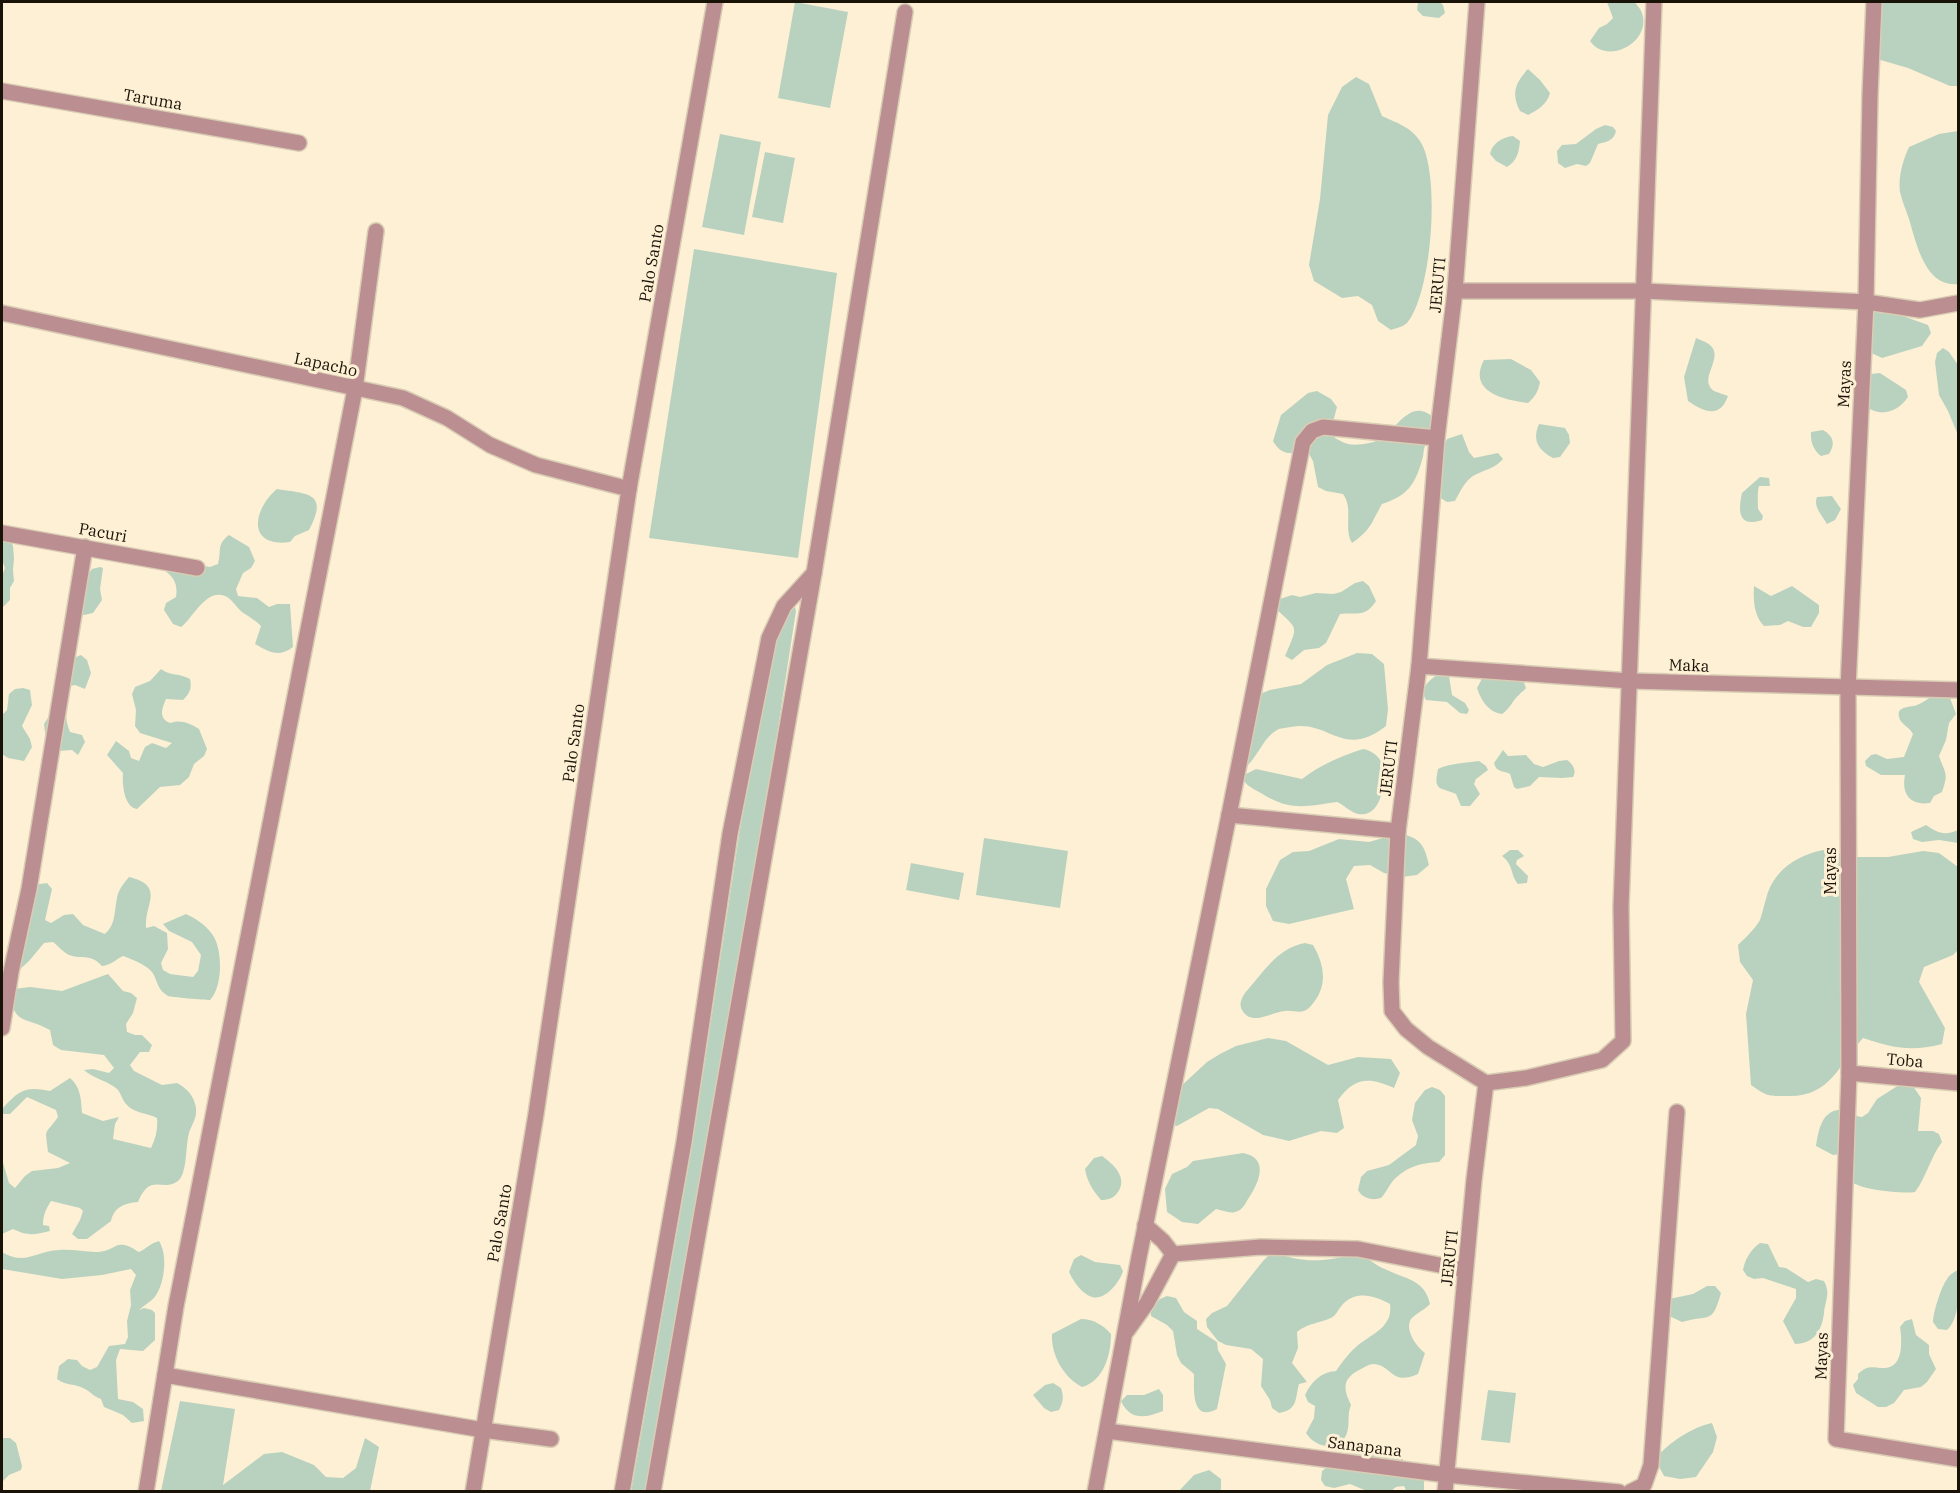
<svg xmlns="http://www.w3.org/2000/svg" width="1960" height="1493" viewBox="0 0 1960 1493" font-family="'IBM Plex Serif',serif">
  <rect width="100%" height="100%" fill="#fef0d5"/>
  <!-- green -->
  <g fill="#b9d2bf">
    <polygon points="795,2 848,12 830,108 778,98"/>
    <polygon points="1420,2 1440,2 1443,5 1445,13 1439,18 1423,16 1417,10 1418,3"/>
    <path d="M1607,2H1635C1637,6 1641,9 1642,13C1652,42 1607,66 1590,41L1599,28L1607,24L1613,18Z"/>
    <polygon points="1881,2 1958,2 1958,86 1950,86 1908,68 1877,59 1872,23"/>
    <path d="M1528,69L1540,80L1550,93C1547,104 1538,110 1528,115L1520,111C1511,94 1515,83 1528,69Z"/>
    <path d="M1356,77L1369,84L1382,116C1397,123 1411,127 1420,141C1441,172 1432,294 1407,323C1403,327 1396,328 1391,330L1378,321L1372,305L1358,296L1342,298L1314,281L1309,265L1320,199L1328,115L1342,87Z"/>
    <path d="M1605,125L1613,127L1616,131C1614,141 1606,142 1598,144L1590,163L1586,166L1577,164L1565,168L1558,163L1557,151L1562,145L1576,144L1596,129Z"/>
    <path d="M1958,131V284C1925,288 1916,242 1909,219C1906,210 1902,201 1900,192C1898,177 1903,160 1909,147L1939,134Z"/>
    <polygon points="720,134 761,142 744,235 702,227"/>
    <path d="M1513,136L1520,141C1519,152 1517,161 1507,167L1496,161L1490,154C1492,143 1503,137 1513,136Z"/>
    <polygon points="765,152 795,158 783,223 752,217"/>
    <polygon points="694,249 837,273 798,558 649,538"/>
    <polygon points="1872,305 1928,325 1931,333 1922,346 1882,358 1867,351"/>
    <path d="M1696,338C1700,340 1707,342 1710,345C1725,358 1697,379 1714,391C1718,393 1724,394 1728,396C1720,419 1704,412 1688,401L1684,377Z"/>
    <polygon points="1943,348 1949,352 1958,365 1958,435 1948,411 1939,395 1935,362 1937,353"/>
    <path d="M1511,359L1531,370L1540,382C1538,392 1535,397 1528,403C1504,400 1467,392 1484,360Z"/>
    <path d="M1880,373L1906,390L1908,397C1899,411 1881,418 1867,407L1865,379L1871,374Z"/>
    <path d="M1317,391L1331,399L1337,407L1333,422L1332,430L1335,438C1339,440 1344,443 1348,444C1356,446 1374,443 1381,439C1398,427 1412,396 1435,419C1435,430 1429,436 1425,446C1423,450 1424,455 1422,460C1415,485 1407,496 1382,504C1371,523 1372,529 1352,543C1343,528 1354,509 1343,494L1326,491L1318,487L1313,461L1309,454C1293,453 1282,457 1273,441L1281,415L1308,393Z"/>
    <path d="M1539,424L1565,428L1569,435L1570,443L1560,457L1553,458C1538,450 1532,440 1539,424Z"/>
    <path d="M1823,430C1833,436 1836,443 1829,454L1821,456C1814,451 1810,442 1811,432Z"/>
    <path d="M1462,434L1469,452L1474,458L1498,453L1503,459C1495,469 1483,470 1473,476C1464,482 1460,492 1455,501L1447,502L1439,497L1443,473V448L1447,439Z"/>
    <path d="M1760,477L1769,478L1770,486H1759C1757,493 1758,502 1758,509L1763,516L1762,520C1738,528 1738,511 1742,493Z"/>
    <path d="M277,489C308,494 329,492 309,530L295,536L290,542C247,548 252,510 277,489Z"/>
    <path d="M1832,496L1841,509L1835,520L1827,524C1822,515 1813,507 1817,497Z"/>
    <path d="M229,535L249,547L255,561L251,568L243,573L236,589L238,596L257,598L269,607L277,604H290L293,647C279,658 269,652 255,644L261,626C255,620 249,617 242,612C236,607 232,599 225,596C206,588 193,618 181,627L173,624L164,610L166,603L176,597C178,584 174,577 163,569L185,562L210,567L218,564C222,550 216,545 229,535Z"/>
    <polygon points="2,538 10,539 13,546 14,558 13,570 14,581 10,588 10,600 2,608 2,576 5,568 2,560"/>
    <path d="M100,567L103,568L100,589L102,600L93,613L84,615L80,613L71,659L81,655L87,660L91,673L85,689L75,685L66,687C66,702 64,718 70,732L82,735L85,742L78,755L72,750L58,751L33,885L47,883L52,889L45,920L51,923L64,915L73,914L83,925L105,934C116,924 114,912 117,898C118,890 124,883 129,877C166,886 144,904 146,928L154,926L167,933L168,949L161,963L163,970L170,974L193,977L198,971L201,955L192,942L169,931L163,924L186,914C195,918 206,925 212,934C223,948 223,987 210,1000C205,1000 170,997 168,996C157,990 158,981 152,972C147,965 131,959 123,956C115,960 111,965 102,966C90,953 84,960 69,955C63,952 58,946 53,942L44,943L29,961L17,972L46,741L44,724L53,710L85,579L92,569Z"/>
    <path d="M1363,581L1369,586L1376,601C1365,618 1357,612 1340,614L1326,643L1319,648L1304,650L1292,660L1285,656C1299,624 1298,630 1275,608L1277,600L1292,595L1300,597L1316,593L1333,594L1341,592L1355,583Z"/>
    <path d="M1754,586L1771,596L1792,586L1819,605V613L1811,627H1803L1788,621L1780,625L1764,626C1754,616 1753,600 1754,586Z"/>
    <polygon points="795,607 796,611 762,832 651,1491 631,1492 692,1146 740,829 772,650 778,633 791,609"/>
    <path d="M1357,653L1372,654L1384,664L1388,709L1386,726C1343,760 1329,719 1291,727C1287,728 1280,728 1277,730C1264,737 1258,756 1247,766L1244,763L1255,696L1270,690L1301,684L1327,665Z"/>
    <path d="M161,669C170,676 180,673 190,679C192,688 190,693 183,700L166,699C162,708 158,718 170,723C180,719 190,723 199,729L207,749L204,756L194,764L189,777L180,785L160,787L137,809C124,807 122,784 123,773L107,755L116,741L129,751L131,758L139,761L145,747L152,743L166,748L172,743L140,733L135,726L136,710L132,694L135,687L150,681Z"/>
    <path d="M1485,673L1523,680L1526,688C1524,691 1521,692 1519,695C1512,701 1510,709 1502,714C1488,712 1481,700 1477,688Z"/>
    <path d="M1439,674H1447L1449,676L1452,695L1465,703L1469,710L1467,714L1460,713L1447,702L1426,700C1419,688 1429,680 1439,674Z"/>
    <polygon points="23,688 30,690 32,705 22,726 30,739 32,747 24,761 8,758 2,754 2,715 7,710 9,694 15,689"/>
    <path d="M1938,693L1950,698L1956,714L1949,723L1946,740L1939,756C1945,774 1949,772 1942,792L1934,796L1930,803C1910,806 1901,794 1905,775H1881L1866,766L1865,761L1871,755L1876,754L1887,759L1904,757L1913,734C1910,728 1903,725 1900,720C1894,705 1910,708 1917,705C1925,702 1931,696 1938,693Z"/>
    <path d="M1363,749C1375,751 1381,759 1385,770C1384,786 1381,818 1358,814C1350,812 1344,805 1337,802C1302,807 1290,811 1259,792C1250,787 1245,785 1242,776L1256,769L1302,779C1320,765 1341,756 1363,749Z"/>
    <path d="M1503,750L1508,756L1526,755L1534,764L1543,767L1559,761L1567,760C1573,764 1577,771 1573,777L1562,778L1539,777L1530,786L1517,789L1514,787L1510,774C1502,770 1497,773 1494,763Z"/>
    <path d="M1479,761L1486,766L1488,770L1476,779L1474,784L1480,794L1470,806H1461L1456,794C1440,787 1433,792 1438,769C1451,763 1465,763 1479,761Z"/>
    <path d="M1926,825C1938,833 1944,836 1958,830V843L1939,840L1922,842L1913,839L1911,832Z"/>
    <path d="M1400,833C1421,839 1424,844 1429,865L1417,875L1401,877L1384,873L1370,865L1354,866L1346,879L1354,909L1289,924L1273,921L1266,906V889L1280,860L1293,852L1309,851L1339,839L1369,842Z"/>
    <polygon points="984,838 1068,851 1060,908 976,895"/>
    <path d="M1510,850H1518L1524,856L1517,860L1516,864L1528,876L1527,883L1518,884C1510,875 1514,865 1502,856Z"/>
    <path d="M1823,850L1856,857H1888L1923,851L1939,853L1958,867V950L1953,955L1924,967L1919,982L1945,1028L1942,1044C1911,1052 1893,1048 1863,1038C1839,1064 1831,1096 1790,1096C1768,1096 1768,1097 1751,1085L1746,1014L1753,980L1740,962L1738,945C1745,938 1755,929 1760,920C1763,911 1765,901 1768,892C1777,868 1799,855 1823,850Z"/>
    <polygon points="911,863 964,873 959,900 906,890"/>
    <path d="M1305,943L1313,945C1324,964 1328,984 1314,1002C1311,1006 1309,1009 1304,1011C1298,1013 1292,1010 1285,1011C1271,1012 1252,1027 1242,1010C1239,1004 1241,999 1245,993C1263,973 1277,948 1305,943Z"/>
    <path d="M108,974L123,991L131,993L137,998L133,1013L126,1024L127,1032L135,1035H142L152,1045L149,1052H140L130,1065L134,1071L162,1085L177,1083C188,1089 194,1096 196,1108C197,1117 193,1123 190,1130C185,1142 188,1171 179,1180C163,1194 151,1171 138,1202C125,1203 114,1207 111,1221L87,1239H78L72,1234L80,1220L83,1211L80,1208L51,1201C46,1209 43,1215 43,1225L49,1226L50,1231C34,1235 27,1236 13,1229L2,1234V1159L9,1183L15,1188L25,1176L32,1171L58,1168L70,1163L48,1152C45,1126 44,1137 58,1117L56,1110L27,1097L10,1114H2V1107L3,1108C19,1090 26,1086 50,1091L70,1078C81,1087 81,1100 82,1113L103,1121L119,1117L115,1124L113,1139L151,1148C156,1138 158,1129 157,1118C147,1113 134,1113 127,1105C120,1098 122,1091 113,1086C104,1080 93,1078 84,1070L93,1069L109,1073L114,1068L104,1055L61,1050L53,1045L50,1030C25,1016 16,1026 9,995L14,989L30,987L62,991Z"/>
    <path d="M1268,1038L1286,1041L1328,1065L1358,1057L1391,1059L1400,1073L1394,1088C1369,1077 1355,1077 1338,1100L1344,1128L1337,1133L1321,1131L1289,1141L1263,1135L1218,1109L1209,1108L1177,1126L1169,1124L1166,1100L1207,1062L1220,1054L1236,1046Z"/>
    <path d="M1899,1085L1913,1086L1921,1098L1918,1131H1933L1939,1134L1942,1142C1930,1158 1927,1176 1915,1192C1903,1194 1859,1190 1851,1181C1845,1175 1843,1163 1841,1154L1833,1155L1816,1146C1818,1133 1821,1112 1838,1110C1845,1110 1854,1116 1862,1117L1868,1113L1877,1099Z"/>
    <path d="M1432,1087L1440,1090L1445,1096V1155L1439,1162C1420,1163 1405,1167 1392,1182C1388,1187 1386,1193 1381,1198C1372,1201 1362,1198 1358,1190L1361,1177L1367,1171L1389,1165L1416,1145L1418,1136L1412,1120L1415,1103L1425,1090Z"/>
    <path d="M1243,1153C1270,1158 1259,1183 1248,1199C1245,1204 1242,1211 1235,1212C1230,1214 1222,1210 1216,1209L1198,1224L1182,1222L1167,1212L1165,1189L1172,1174L1187,1167L1193,1161Z"/>
    <path d="M1102,1156C1113,1164 1128,1177 1118,1192C1114,1198 1109,1200 1101,1200C1093,1191 1087,1181 1085,1169L1094,1158Z"/>
    <path d="M159,1241C168,1255 165,1284 154,1298C150,1302 143,1306 139,1310L144,1308L152,1310L155,1313V1340L143,1351L120,1349L116,1360L118,1399L133,1402L143,1409L144,1421L132,1423L123,1415L104,1407L101,1399C94,1397 91,1392 85,1389C75,1383 66,1386 57,1379L59,1366L68,1359L77,1360L82,1366L90,1370L97,1367L109,1346L125,1344L128,1337L127,1321L131,1305L130,1290L136,1275L131,1269L102,1275L62,1279L2,1269V1252C25,1266 36,1251 59,1250C72,1249 84,1252 96,1252C119,1251 114,1236 139,1252C147,1248 151,1243 159,1241Z"/>
    <path d="M1760,1243L1768,1244L1779,1267L1786,1268L1808,1282L1816,1279L1824,1281C1831,1294 1825,1300 1824,1313C1822,1330 1814,1344 1795,1344L1783,1321L1796,1298V1289L1763,1278L1754,1279L1747,1276L1743,1270C1745,1259 1751,1249 1760,1243Z"/>
    <path d="M1277,1253C1297,1261 1315,1262 1337,1258C1344,1257 1353,1253 1360,1255C1369,1258 1376,1266 1385,1269C1404,1279 1425,1279 1430,1304C1425,1310 1416,1313 1411,1319C1404,1330 1417,1347 1425,1353L1418,1374C1391,1386 1393,1366 1374,1364C1369,1364 1365,1367 1361,1369C1343,1378 1342,1387 1351,1405C1347,1414 1350,1423 1347,1433C1340,1453 1315,1448 1306,1433L1314,1418L1315,1406L1308,1402L1305,1395C1311,1382 1321,1372 1336,1371C1342,1362 1349,1353 1357,1346C1373,1333 1393,1327 1390,1304C1375,1296 1357,1290 1343,1304C1338,1309 1337,1315 1331,1318C1319,1323 1306,1324 1297,1332L1298,1348L1292,1363L1307,1382L1299,1384C1295,1399 1298,1410 1279,1413L1272,1408L1270,1400L1261,1386L1263,1359L1251,1349L1226,1345L1218,1341L1207,1327L1206,1319L1212,1313L1227,1306L1263,1261L1269,1255Z"/>
    <path d="M1081,1255L1095,1262L1120,1265L1123,1271C1120,1282 1105,1301 1092,1297C1082,1294 1073,1281 1069,1272L1074,1259Z"/>
    <path d="M1958,1270C1959,1289 1960,1319 1947,1330L1938,1329L1933,1322C1933,1313 1941,1287 1947,1279C1950,1274 1954,1272 1958,1270Z"/>
    <path d="M1707,1286H1715L1721,1293C1712,1325 1710,1314 1682,1322L1667,1315L1669,1299L1693,1294Z"/>
    <path d="M1167,1296L1176,1298L1184,1312L1197,1321V1329L1217,1342L1218,1350L1226,1364L1217,1409C1191,1423 1194,1389 1194,1374L1181,1363L1177,1355L1173,1331L1167,1325L1151,1316V1308L1160,1299Z"/>
    <path d="M1081,1319C1093,1319 1103,1325 1111,1334C1111,1354 1104,1381 1082,1387C1063,1377 1051,1355 1052,1334Z"/>
    <path d="M1912,1319L1916,1335L1929,1345V1354L1936,1369L1927,1382L1921,1387L1904,1390L1894,1403L1886,1407H1878L1856,1393L1853,1385L1858,1379V1374C1868,1364 1873,1368 1885,1368C1904,1367 1902,1340 1900,1327L1905,1321Z"/>
    <path d="M1053,1383L1061,1388C1064,1397 1063,1402 1059,1410L1051,1412L1044,1408L1033,1395L1045,1385Z"/>
    <path d="M1159,1389L1163,1395V1411C1146,1418 1130,1421 1121,1401L1127,1395H1144Z"/>
    <polygon points="1488,1390 1516,1393 1510,1443 1481,1440"/>
    <polygon points="180,1401 235,1409 223,1485 264,1454 282,1452 314,1465 326,1477 343,1478 356,1468 365,1438 379,1447 370,1491 161,1491"/>
    <path d="M1712,1423L1717,1437L1713,1452L1696,1477L1680,1479L1664,1476L1655,1459C1668,1443 1692,1427 1712,1423Z"/>
    <polygon points="2,1438 10,1438 16,1443 22,1466 21,1470 9,1475 2,1482"/>
    <polygon points="1358,1441 1366,1441 1378,1452 1403,1456 1402,1471 1424,1477 1424,1491 1406,1491 1404,1486 1396,1487 1391,1491 1367,1491 1350,1484 1334,1488 1325,1486 1321,1480 1322,1471 1335,1461 1349,1455"/>
    <polygon points="1209,1470 1221,1479 1221,1491 1179,1491 1194,1475"/>
  </g>
  <g fill="none" stroke-linecap="round" stroke-linejoin="round">
    <defs>
      <g id="street">
        <polyline points="1874,2 1870,95 1866,302 1848,688 1849,1073 1836,1439 1958,1459"/>
        <polyline points="2,91 299,143"/>
        <polyline points="1455,291 1645,291 1866,302 1920,310 1958,303"/>
        <polyline points="2,313 403,398 447,418 490,445 536,465 629,489"/>
        <polyline points="2,533 197,568"/>
        <polyline points="1419,666 1630,681 1958,690"/>
        <polyline points="1229,815 1398,831"/>
        <polyline points="2,1028 11,972 29,889 85,547"/>
        <polyline points="1849,1073 1958,1083"/>
        <polyline points="1486,1083 1526,1078 1602,1060 1623,1041 1621,907 1654,2"/>
        <polyline points="1145,1225 1163,1241 1173,1254"/>
        <polyline points="1127,1331 1147,1303 1173,1254 1261,1247 1358,1249 1465,1270"/>
        <polyline points="165,1375 483,1430 551,1439"/>
        <polyline points="1107,1431 1447,1475 1619,1492"/>
        <polyline points="146,1492 176,1306 355,389 376,231"/>
        <polyline points="473,1492 536,1114 629,489 715,2"/>
        <polyline points="622,1492 684,1142 730,834 769,638 784,606 814,573 905,12"/>
        <polyline points="653,1492 814,573"/>
        <polyline points="1095,1492 1139,1257 1229,815 1303,442 1312,431 1323,427 1437,438"/>
        <polyline points="1445,1492 1474,1180 1486,1083 1428,1047 1406,1029 1392,1011 1391,982 1398,831 1419,666 1437,438 1455,291 1477,2"/>
        <polyline points="1630,1492 1644,1485 1651,1465 1677,1112"/>
      </g>
    </defs>
    <!-- street casing -->
    <use href="#street" stroke="#d9cdb4" stroke-width="18"/>
    <!-- street -->
    <use href="#street" stroke="#bb8f92" stroke-width="15"/>
  </g>
  <g text-anchor="middle" dominant-baseline="central" stroke-width="6" stroke-linejoin="round" paint-order="stroke">
    <!-- street labels -->
    <g font-size="16" fill="#191307" stroke="#fef0d5">
      <text transform="translate(153 99) rotate(10)">Taruma</text>
      <text transform="translate(651 263) rotate(-80)">Palo Santo</text>
      <text transform="translate(1437 285) rotate(-85)">JERUTI</text>
      <text transform="translate(326 364) rotate(12)">Lapacho</text>
      <text transform="translate(1844 384) rotate(-87)">Mayas</text>
      <text transform="translate(103 532) rotate(10)">Pacuri</text>
      <text transform="translate(1689 665) rotate(2)">Maka</text>
      <text transform="translate(573 743) rotate(-82)">Palo Santo</text>
      <text transform="translate(1388 768) rotate(-83)">JERUTI</text>
      <text transform="translate(1830 871) rotate(-90)">Mayas</text>
      <text transform="translate(1905 1060) rotate(5)">Toba</text>
      <text transform="translate(499 1223) rotate(-80)">Palo Santo</text>
      <text transform="translate(1449 1258) rotate(-84)">JERUTI</text>
      <text transform="translate(1821 1356) rotate(-88)">Mayas</text>
      <text transform="translate(1365 1446) rotate(7)">Sanapana</text>
    </g>
  </g>
  <!-- border -->
  <rect width="1960" height="1493" fill="none" stroke="#191307" stroke-width="6"/>
</svg>
